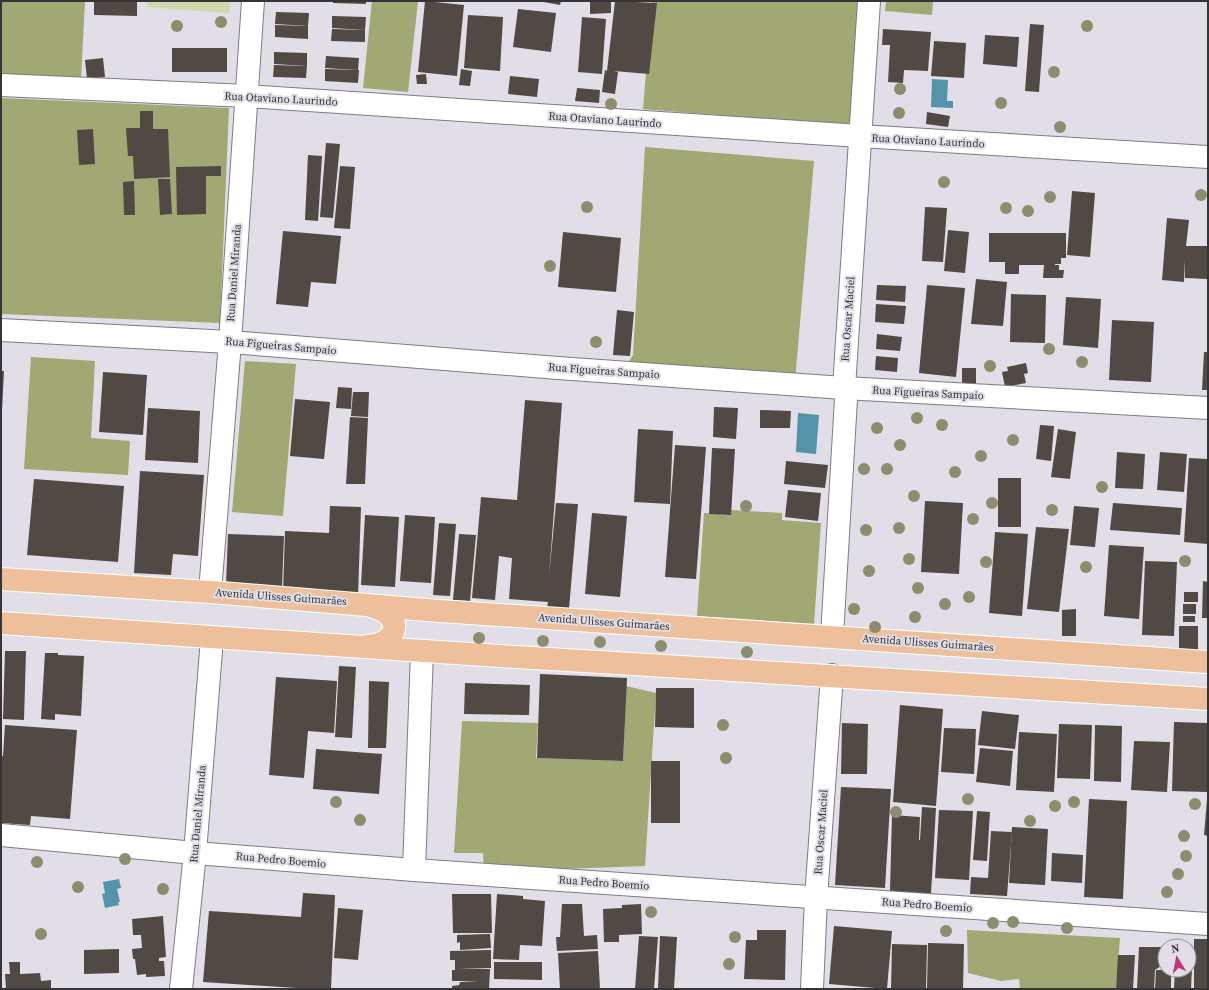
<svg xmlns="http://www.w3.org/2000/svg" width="1209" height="990" viewBox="0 0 1209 990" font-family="'Source Serif 4',serif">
  <rect width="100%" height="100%" fill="#e1dee7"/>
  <!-- green -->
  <polygon fill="#d1d8ab" points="148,1 230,1 229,13 147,7"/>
  <!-- forest -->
  <g fill="#a1a873">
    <polygon points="1,1 85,1 81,79 1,75"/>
    <polygon points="372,1 418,1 408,92 363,88"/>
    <polygon points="652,1 861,1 858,95 850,122 844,125 643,109"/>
    <polygon points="886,1 933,1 932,15 885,11"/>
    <polygon points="1,98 229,108 220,323 1,314"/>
    <polygon points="645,147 814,161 795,381 626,366 633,355"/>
    <polygon points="31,357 95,361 91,438 130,441 128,475 24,469"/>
    <polygon points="245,361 296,364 283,516 232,512"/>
    <polygon points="731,510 782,513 782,520 821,523 814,624 697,616 704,513 731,515"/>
    <polygon points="626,686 656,693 645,866 484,872 483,853 454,853 462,721 538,723 536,758 623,761"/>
    <polygon points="967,930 1120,938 1116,989 1020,989 1019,979 1001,981 968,973"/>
  </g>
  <!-- water -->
  <g fill="#5493a9">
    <polygon points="932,79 948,80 947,101 953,101 953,108 931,107"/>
    <polygon points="798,413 819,415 816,454 796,452"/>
    <polygon points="119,879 121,888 117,889 120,902 118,902 119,905 105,908 102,894 105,893 103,882"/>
  </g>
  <!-- building -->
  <g fill="#504944">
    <polygon points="94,1 137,1 137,16 94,15"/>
    <polygon points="333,1 366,1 366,4 333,3"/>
    <polygon points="425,1 464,5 457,76 418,72"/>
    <polygon points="538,1 561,1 560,5"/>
    <polygon points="590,1 611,1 611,13 590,14"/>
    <polygon points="615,1 657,3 649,74 614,71 618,72 615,94 602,92 605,70 607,71"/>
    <polygon points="518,9 556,13 551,52 513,47"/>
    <polygon points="276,12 309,13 308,26 275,24"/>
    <polygon points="468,15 503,17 500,71 464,68"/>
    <polygon points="332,16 366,17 365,30 332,28"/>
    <polygon points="582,17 606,19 602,74 578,72"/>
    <polygon points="1030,24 1044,25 1039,92 1025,91"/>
    <polygon points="275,25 308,26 308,39 275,37"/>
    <polygon points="332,29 365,30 365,42 331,41"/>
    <polygon points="883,29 931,32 928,71 904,70 903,83 888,82 890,45 882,45"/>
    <polygon points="985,35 1019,37 1017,67 983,64"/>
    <polygon points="934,41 966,43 964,78 931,76"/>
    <rect x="172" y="48" width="55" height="24"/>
    <polygon points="274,52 307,53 307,66 274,64"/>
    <polygon points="326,56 359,58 358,70 325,68"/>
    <polygon points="103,58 105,77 87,79 85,60"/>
    <polygon points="274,65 307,66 306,78 273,77"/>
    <polygon points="325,69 359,70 358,83 325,81"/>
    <polygon points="461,69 472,71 470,86 459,85"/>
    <polygon points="426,74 427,84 417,84 416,75"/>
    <polygon points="510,76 539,79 537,97 508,94"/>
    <polygon points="577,88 600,90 599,103 575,101"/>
    <polygon points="140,111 153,111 153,129 168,129 170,177 134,179 133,156 128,156 126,128 140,128"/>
    <polygon points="927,112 950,116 948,127 926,124"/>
    <polygon points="93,129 95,164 79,165 77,130"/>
    <polygon points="326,143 340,144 333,218 320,217"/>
    <polygon points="308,155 322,156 318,221 305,220"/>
    <polygon points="221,166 221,176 206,176 206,214 177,215 176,167"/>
    <polygon points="340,166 355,167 350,229 334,228"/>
    <polygon points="158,179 170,179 172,214 160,215"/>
    <polygon points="134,181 135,215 124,215 123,182"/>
    <polygon points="1072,191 1095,193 1090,257 1067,255"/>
    <polygon points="925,207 947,208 943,262 922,261"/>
    <polygon points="1167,218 1189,220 1186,246 1208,246 1207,279 1185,278 1185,259 1184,282 1162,280"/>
    <polygon points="948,230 969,232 965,273 944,271"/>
    <polygon points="283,231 341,236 336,284 311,282 308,307 276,304"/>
    <polygon points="563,232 621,238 616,292 558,287"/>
    <polygon points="989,233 1066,233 1066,258 1061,258 1061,264 1055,264 1055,265 1059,265 1059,270 1064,270 1063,278 1043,278 1044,265 1019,265 1019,274 1005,274 1005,262 989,262"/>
    <polygon points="976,279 1007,282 1003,326 971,324"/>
    <polygon points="877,285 906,286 905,302 876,300"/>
    <polygon points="927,285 965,288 956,377 919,373"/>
    <polygon points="1011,294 1046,295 1045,343 1010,342"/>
    <polygon points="1066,297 1101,299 1098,348 1063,345"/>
    <polygon points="876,304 906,306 904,324 875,322"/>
    <polygon points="617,310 634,312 630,356 613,355"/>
    <polygon points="1112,320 1154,322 1151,382 1109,380"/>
    <polygon points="877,334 902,337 900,351 876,349"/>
    <polygon points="1204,352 1208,352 1208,390 1202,390"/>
    <polygon points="876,356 898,358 897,372 875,370"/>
    <polygon points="1026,363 1028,373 1024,374 1026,383 1005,387 1002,372 1008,371 1007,367"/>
    <rect x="962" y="368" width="14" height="16"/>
    <polygon points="1,371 4,371 2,410 1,410"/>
    <polygon points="103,372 147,375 143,435 99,432"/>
    <polygon points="338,387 352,388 351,409 336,408"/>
    <polygon points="353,392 369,392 368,417 351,416"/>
    <polygon points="295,399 330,402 324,459 290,456"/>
    <polygon points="525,400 562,403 549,577 556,503 578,504 569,609 547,607 548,602 509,599 512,558 499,556 495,600 472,598 481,497 517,500"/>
    <polygon points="714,407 738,408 736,439 713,437"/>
    <polygon points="148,408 200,411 198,463 145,460"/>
    <polygon points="760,410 791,411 790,428 760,428"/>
    <polygon points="350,417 368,418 365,484 346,484"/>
    <polygon points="1040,425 1054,426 1051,461 1036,459"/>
    <polygon points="638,429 673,431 670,504 634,502"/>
    <polygon points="1058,429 1076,432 1070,479 1051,477"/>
    <polygon points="675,445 706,447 696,579 665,577"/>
    <polygon points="712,448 735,449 731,515 709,514"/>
    <polygon points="1117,452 1145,454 1143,489 1115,488"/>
    <polygon points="1160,452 1187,454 1184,492 1157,490"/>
    <polygon points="1189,458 1208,459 1208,544 1184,542"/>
    <polygon points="786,461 828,465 825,488 784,484"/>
    <polygon points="140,471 204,475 198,556 173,554 171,575 134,573"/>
    <rect x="998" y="478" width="23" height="49"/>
    <polygon points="34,479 124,486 118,562 27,555"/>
    <polygon points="788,490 821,493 818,521 785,517"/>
    <polygon points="925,501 963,503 959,574 921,572"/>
    <polygon points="1113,503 1182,508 1180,535 1110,530"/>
    <polygon points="330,506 361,507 358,596 283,593 285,531 329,533"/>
    <polygon points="1074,506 1099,508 1095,547 1070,545"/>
    <polygon points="592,513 627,516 620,597 585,594"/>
    <polygon points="365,515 399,517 395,587 361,585"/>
    <polygon points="405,515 435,517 431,583 400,581"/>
    <polygon points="439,523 456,524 450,596 433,595"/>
    <polygon points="1036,527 1069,529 1059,612 1027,609"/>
    <polygon points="995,532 1028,534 1022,616 989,613"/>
    <polygon points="228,534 284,536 282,587 226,585"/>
    <polygon points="459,534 476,535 470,601 453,600"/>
    <polygon points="1109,545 1144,547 1139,619 1104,616"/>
    <polygon points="1145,561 1177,562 1174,636 1142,635"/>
    <polygon points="1203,581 1208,582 1208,618 1202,618"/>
    <rect x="1184" y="592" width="14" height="10"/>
    <rect x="1183" y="604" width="13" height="10"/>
    <polygon points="1076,609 1076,636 1062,636 1062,610"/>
    <rect x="1183" y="616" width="12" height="6"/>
    <rect x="1179" y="626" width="19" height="25"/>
    <polygon points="5,651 26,651 24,720 3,719"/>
    <polygon points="45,653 58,653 58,655 84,656 81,716 55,714 55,720 41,719"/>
    <polygon points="339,666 356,667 352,738 335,737"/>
    <polygon points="540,674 627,678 623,761 537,758"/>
    <polygon points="276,677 337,681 334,733 308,731 304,778 269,775"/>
    <polygon points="369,681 389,682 386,748 368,748"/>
    <polygon points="465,683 530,685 529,715 464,714"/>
    <polygon points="656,688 694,688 694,728 655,727"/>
    <polygon points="900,705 943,709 936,806 893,802"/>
    <polygon points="982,711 1019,715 1015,749 978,745"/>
    <polygon points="1174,722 1208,723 1207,792 1172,791"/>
    <polygon points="842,723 868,724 867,774 841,774"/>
    <polygon points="1059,724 1092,725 1090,779 1057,778"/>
    <polygon points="5,725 77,730 70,819 31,816 30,825 1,823 1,756 3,756"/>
    <polygon points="1095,725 1122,726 1121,782 1094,781"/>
    <polygon points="944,728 976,729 974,774 941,772"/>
    <polygon points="1019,732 1057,734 1054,792 1016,790"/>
    <polygon points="1134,741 1170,742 1167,792 1131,790"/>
    <polygon points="980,748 1013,751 1010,786 976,782"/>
    <polygon points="316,749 382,754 379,794 313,789"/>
    <rect x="651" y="761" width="29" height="62"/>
    <polygon points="841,787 891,789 885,888 835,885"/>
    <polygon points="1089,799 1127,801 1123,899 1084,897"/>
    <polygon points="1207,800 1208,800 1208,836 1204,835"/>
    <polygon points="922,807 936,808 931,894 890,891 892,815 920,817 919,840 920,840"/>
    <polygon points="939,810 973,811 969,880 935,878"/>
    <polygon points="977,811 990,812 987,861 973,860"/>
    <polygon points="1012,827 1048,829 1045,885 1009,883"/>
    <polygon points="991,831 1012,832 1007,896 970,894 971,877 988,878"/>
    <polygon points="1052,853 1083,855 1082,883 1051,881"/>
    <polygon points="303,893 335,895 331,989 312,989 203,982 209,911 301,917"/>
    <polygon points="452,894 491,894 492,933 453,933"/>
    <polygon points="497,894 523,896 523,899 545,901 542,946 520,945 519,960 493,959"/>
    <polygon points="562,904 582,904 584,936 597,935 598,949 557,951 556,937 560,937"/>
    <polygon points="641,904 642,934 619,935 619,942 604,942 603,909 622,908 622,905"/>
    <polygon points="338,908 363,910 358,960 334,958"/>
    <polygon points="163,916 166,957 159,958 159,961 164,961 165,976 146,977 146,974 137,975 135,959 133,959 132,949 142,948 141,935 133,935 132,919"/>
    <polygon points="834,926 892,931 887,989 829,984"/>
    <polygon points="757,930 786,930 785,980 744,979 746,940 757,940"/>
    <polygon points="490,934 491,948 460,950 460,942 457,943 457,935"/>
    <polygon points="639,936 658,937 654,989 635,989"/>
    <polygon points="660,936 677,937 674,989 658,989"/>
    <rect x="1194" y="939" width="14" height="50"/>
    <polygon points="928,943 964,944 963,989 927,989"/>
    <polygon points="892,944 927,945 926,989 891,989"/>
    <polygon points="1189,945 1193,946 1191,989 1174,989 1175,970 1189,970"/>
    <polygon points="1139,947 1161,947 1161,966 1155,970 1154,989 1137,989"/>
    <polygon points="119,949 119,973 84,974 84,950"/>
    <polygon points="491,950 491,968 457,969 490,969 489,989 452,989 452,986 459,985 460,982 478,981 452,981 452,970 455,970 455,960 450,960 450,951"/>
    <polygon points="598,951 600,989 560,989 558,953"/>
    <polygon points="1118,955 1135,955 1133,989 1116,989"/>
    <polygon points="9,962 20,962 20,974 40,973 41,981 51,980 51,989 6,989 5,974 10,974"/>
    <polygon points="494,962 542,962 542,980 494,979"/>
    <polygon points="1156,970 1171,970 1171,989 1155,989"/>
  </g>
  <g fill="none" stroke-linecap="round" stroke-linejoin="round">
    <defs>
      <g id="street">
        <polyline points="1,85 247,96 860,136 1208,157"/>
        <polyline points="1,330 230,342 558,368 844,388 1208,408"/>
        <polyline points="210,592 230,342 253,1"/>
        <polyline points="832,636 846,399 844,388 869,1"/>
        <polyline points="1,835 195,853 414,870 1208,924"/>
        <polyline points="414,870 422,652"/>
        <polyline points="181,989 195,853 212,638"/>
        <polyline points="812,989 816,898 832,675"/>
      </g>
      <g id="primary">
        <polyline points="1,579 210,592 439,611 1208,662"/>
        <path d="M1,623C403,652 806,674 1208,699"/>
        <path d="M367,646C401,644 404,614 371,606"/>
      </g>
    </defs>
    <!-- street casing -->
    <use href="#street" stroke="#7e7b84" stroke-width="24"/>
    <!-- primary casing -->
    <use href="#primary" stroke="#fff" stroke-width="24"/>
    <!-- street -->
    <use href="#street" stroke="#fff" stroke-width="22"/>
    <!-- primary -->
    <use href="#primary" stroke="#eebf9b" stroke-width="22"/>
  </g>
  <!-- trees -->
  <g fill="#8b8d6e">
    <circle cx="221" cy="22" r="6"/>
    <circle cx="177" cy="26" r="6"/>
    <circle cx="1087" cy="26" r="6"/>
    <circle cx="1054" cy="72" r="6"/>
    <circle cx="900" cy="89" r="6"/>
    <circle cx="1001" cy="103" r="6"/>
    <circle cx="611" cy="104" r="6"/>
    <circle cx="899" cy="113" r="6"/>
    <circle cx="1060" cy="127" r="6"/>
    <circle cx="944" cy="182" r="6"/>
    <circle cx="1201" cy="195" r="6"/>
    <circle cx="1050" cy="197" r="6"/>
    <circle cx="587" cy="207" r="6"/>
    <circle cx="1006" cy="208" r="6"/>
    <circle cx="1028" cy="211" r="6"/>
    <circle cx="550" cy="266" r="6"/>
    <circle cx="596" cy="342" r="6"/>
    <circle cx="1049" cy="349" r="6"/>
    <circle cx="1082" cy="362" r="6"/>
    <circle cx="990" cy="366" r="6"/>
    <circle cx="917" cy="418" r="6"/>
    <circle cx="942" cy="425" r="6"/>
    <circle cx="877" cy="428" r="6"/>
    <circle cx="1013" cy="440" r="6"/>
    <circle cx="900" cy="445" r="6"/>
    <circle cx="981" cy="456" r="6"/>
    <circle cx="864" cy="469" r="6"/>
    <circle cx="887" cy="469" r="6"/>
    <circle cx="955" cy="472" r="6"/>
    <circle cx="1102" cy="487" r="6"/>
    <circle cx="914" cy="496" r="6"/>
    <circle cx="992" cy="503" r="6"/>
    <circle cx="746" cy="506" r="6"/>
    <circle cx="1052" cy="510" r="6"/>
    <circle cx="973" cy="519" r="6"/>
    <circle cx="899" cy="528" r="6"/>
    <circle cx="866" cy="530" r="6"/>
    <circle cx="909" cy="559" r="6"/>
    <circle cx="1185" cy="561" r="6"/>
    <circle cx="986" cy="562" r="6"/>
    <circle cx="1086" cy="567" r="6"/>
    <circle cx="869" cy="571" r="6"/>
    <circle cx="918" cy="588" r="6"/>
    <circle cx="969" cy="597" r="6"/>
    <circle cx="945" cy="604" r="6"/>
    <circle cx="854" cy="609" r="6"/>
    <circle cx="915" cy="617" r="6"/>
    <circle cx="875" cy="627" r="6"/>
    <circle cx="479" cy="638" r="6"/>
    <circle cx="543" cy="641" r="6"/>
    <circle cx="600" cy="642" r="6"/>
    <circle cx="661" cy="646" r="6"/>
    <circle cx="747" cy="652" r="6"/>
    <circle cx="723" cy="725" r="6"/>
    <circle cx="726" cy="758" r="6"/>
    <circle cx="968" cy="799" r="6"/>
    <circle cx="336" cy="802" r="6"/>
    <circle cx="1074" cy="802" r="6"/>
    <circle cx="1195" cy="804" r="6"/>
    <circle cx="1055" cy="806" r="6"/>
    <circle cx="896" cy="812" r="6"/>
    <circle cx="360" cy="820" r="6"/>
    <circle cx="1030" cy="821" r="6"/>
    <circle cx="1184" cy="836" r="6"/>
    <circle cx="1186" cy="856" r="6"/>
    <circle cx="125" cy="859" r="6"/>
    <circle cx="37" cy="862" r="6"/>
    <circle cx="1178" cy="874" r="6"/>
    <circle cx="78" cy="887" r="6"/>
    <circle cx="163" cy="889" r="6"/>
    <circle cx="1167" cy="892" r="6"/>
    <circle cx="651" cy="912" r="6"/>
    <circle cx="1013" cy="922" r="6"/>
    <circle cx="993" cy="923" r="6"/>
    <circle cx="1067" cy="928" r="6"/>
    <circle cx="946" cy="931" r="6"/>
    <circle cx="41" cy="934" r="6"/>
    <circle cx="735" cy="937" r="6"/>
    <circle cx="729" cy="964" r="6"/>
  </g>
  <g text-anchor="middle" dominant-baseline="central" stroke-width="4" stroke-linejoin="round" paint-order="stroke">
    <!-- street labels -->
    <g font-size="11" fill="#353437" stroke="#e1dee7">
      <text transform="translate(281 99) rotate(3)">Rua Otaviano Laurindo</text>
      <text transform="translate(605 120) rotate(4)">Rua Otaviano Laurindo</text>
      <text transform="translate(928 141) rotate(3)">Rua Otaviano Laurindo</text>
      <text transform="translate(234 273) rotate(-86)">Rua Daniel Miranda</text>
      <text transform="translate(848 319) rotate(-86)">Rua Oscar Maciel</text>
      <text transform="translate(281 346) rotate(5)">Rua Figueiras Sampaio</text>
      <text transform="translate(604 371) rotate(4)">Rua Figueiras Sampaio</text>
      <text transform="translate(928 393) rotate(3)">Rua Figueiras Sampaio</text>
      <text transform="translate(281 597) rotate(4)">Avenida Ulisses Guimarães</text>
      <text transform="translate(604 622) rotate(4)">Avenida Ulisses Guimarães</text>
      <text transform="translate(928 643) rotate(4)">Avenida Ulisses Guimarães</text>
      <text transform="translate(198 814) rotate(-85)">Rua Daniel Miranda</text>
      <text transform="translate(821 832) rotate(-86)">Rua Oscar Maciel</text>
      <text transform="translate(281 860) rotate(5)">Rua Pedro Boemio</text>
      <text transform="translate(604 883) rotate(4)">Rua Pedro Boemio</text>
      <text transform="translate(927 905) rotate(4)">Rua Pedro Boemio</text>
    </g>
  </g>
  <!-- border -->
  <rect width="1209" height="990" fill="none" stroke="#353437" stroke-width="4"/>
  <!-- north arrow -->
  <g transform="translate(1177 958) rotate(350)"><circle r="19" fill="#e1dee7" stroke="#9c9aa1"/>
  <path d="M0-3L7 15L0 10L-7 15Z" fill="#bd387b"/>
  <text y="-6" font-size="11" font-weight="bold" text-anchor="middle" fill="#353437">N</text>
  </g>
</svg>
